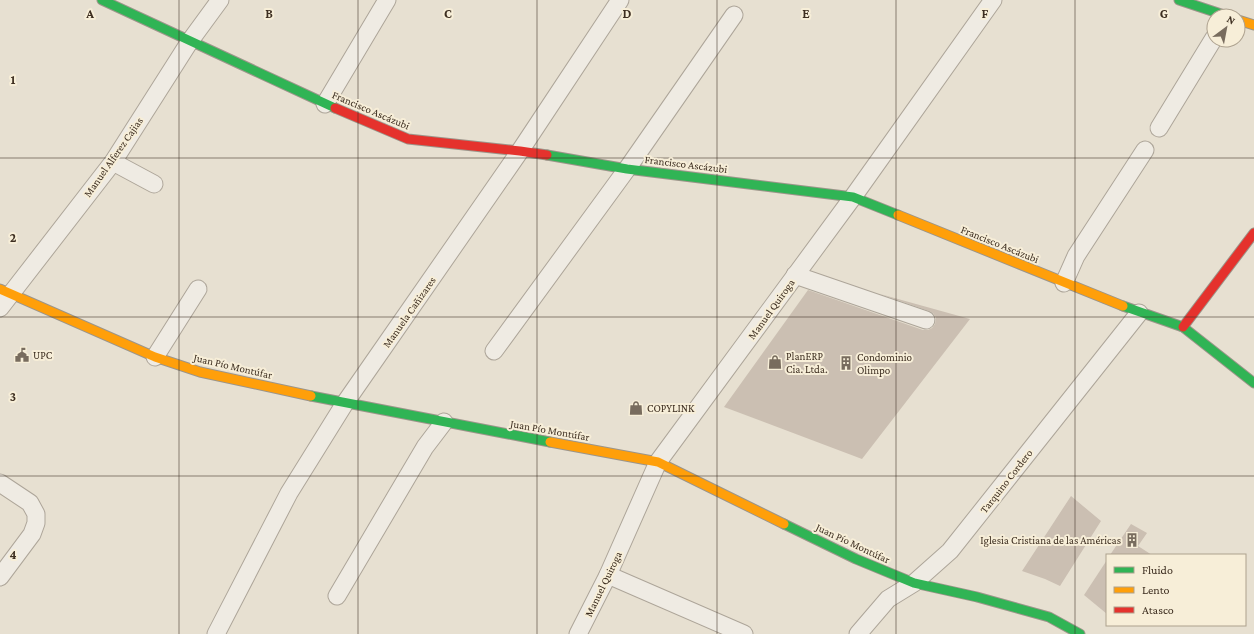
<svg xmlns="http://www.w3.org/2000/svg" width="1254" height="634" viewBox="0 0 1254 634" font-family="'Crimson Pro',serif">
  <rect width="100%" height="100%" fill="#e7e0d1"/>
  <!-- building -->
  <g fill="#cbbfb2">
    <polygon points="808,290 923,330 928,330 932,328 935,324 936,318 933,313 929,311 880,294 970,319 862,459 724,407"/>
    <polygon points="1071,496 1101,521 1060,586 1045,579 1022,571"/>
    <polygon points="1131,524 1147,533 1138,546 1152,555 1110,555"/>
    <polygon points="1107,560 1107,614 1084,595"/>
  </g>
  <g fill="none" stroke-linecap="round" stroke-linejoin="round">
    <defs>
      <g id="street">
        <polyline points="325,104 387,0"/>
        <polyline points="1159,128 1214,38"/>
        <polyline points="113,162 154,184"/>
        <polyline points="795,275 926,320"/>
        <polyline points="1064,283 1076,256 1145,150"/>
        <polyline points="0,308 113,162 190,41 220,0"/>
        <polyline points="494,351 627,169 734,15"/>
        <polyline points="155,357 198,289"/>
        <polyline points="0,483 30,503 36,514 36,523 32,534 0,577"/>
        <polyline points="608,575 744,634"/>
        <polyline points="337,596 425,447 444,422"/>
        <polyline points="216,634 289,493 345,403 520,151 620,0"/>
        <polyline points="578,634 608,575 658,462 853,197 993,0"/>
        <polyline points="858,634 888,599 914,583 950,551 1139,313"/>
      </g>
      <g id="fast">
        <polyline points="102,0 335,108"/>
        <polyline points="1179,0 1227,16"/>
        <polyline points="547,155 627,169 853,197 898,215"/>
        <polyline points="1123,306 1183,327 1254,383"/>
        <polyline points="311,396 550,442"/>
        <polyline points="784,524 856,559 914,583 977,597 1049,617 1080,634"/>
      </g>
      <g id="slow">
        <polyline points="1238,20 1254,25"/>
        <polyline points="898,215 1123,306"/>
        <polyline points="0,289 155,357 200,372 311,396"/>
        <polyline points="550,442 658,462 784,524"/>
      </g>
      <g id="jam">
        <polyline points="335,108 408,139 520,151 547,155"/>
        <polyline points="1183,327 1254,233"/>
      </g>
    </defs>
    <!-- street casing -->
    <use href="#street" stroke="#ada599" stroke-width="19"/>
    <!-- fast casing -->
    <use href="#fast" stroke="#9c958a" stroke-width="11"/>
    <!-- slow casing -->
    <use href="#slow" stroke="#9c958a" stroke-width="11"/>
    <!-- jam casing -->
    <use href="#jam" stroke="#9c958a" stroke-width="11"/>
    <!-- street -->
    <use href="#street" stroke="#efebe3" stroke-width="17"/>
    <!-- fast -->
    <use href="#fast" stroke="#30b455" stroke-width="9"/>
    <!-- slow -->
    <use href="#slow" stroke="#ff9f0a" stroke-width="9"/>
    <!-- jam -->
    <use href="#jam" stroke="#e5322d" stroke-width="9"/>
  </g>
  <!-- grid -->
  <path fill="none" stroke="#3d2e20" stroke-width="1" stroke-opacity="0.55" d="M179,0V634M358,0V634M537,0V634M717,0V634M896,0V634M1075,0V634M0,158H1254M0,317H1254M0,476H1254"/>
  <!-- icons -->
  <defs>
    <symbol id="civic-bare" viewBox="-9 -9 18 18"><path d="M-.6-6.5H3V-4.5H.6V-3L4-1V1h2V6H-6V1h2V-1L-.6-3ZM-1.2 2.5V6h2.4V2.5Z" fill="#786c5e" stroke="#f7eed8" stroke-width="2.5" paint-order="stroke"/></symbol>
    <symbol id="shop-bare" viewBox="-9 -9 18 18"><path d="M-5-2.5h2.3a2.7 3.5 0 0 1 5.4 0H5L5.5 6h-11ZM-1.5-2.5h3a1.5 2.3 0 0 0-3 0Z" fill="#786c5e" stroke="#f7eed8" stroke-width="2.5" paint-order="stroke"/></symbol>
    <symbol id="building-bare" viewBox="-9 -9 18 18"><path d="M-4-6H4V6H1V3H-1V6H-4ZM-2.5-4.3h1.7v1.8h-1.7ZM.8-4.3h1.7v1.8H.8ZM-2.5-1h1.7V.8h-1.7ZM.8-1h1.7V.8H.8Z" fill="#786c5e" stroke="#f7eed8" stroke-width="2.5" paint-order="stroke"/></symbol>
  </defs>
  <g fill-rule="evenodd">
    <use href="#civic-bare" x="12" y="345" width="20" height="20"/>
    <use href="#shop-bare" x="765" y="352" width="20" height="20"/>
    <use href="#building-bare" x="836" y="353" width="20" height="20"/>
    <use href="#shop-bare" x="626" y="398" width="20" height="20"/>
    <use href="#building-bare" x="1122" y="530" width="20" height="20"/>
  </g>
  <g text-anchor="middle" dominant-baseline="central" stroke-width="4" stroke-linejoin="round" paint-order="stroke">
    <!-- street labels -->
    <g font-size="11" fill="#3d2e20" stroke="#f7eed8">
      <text transform="translate(371 110) rotate(23)">Francisco Ascázubi</text>
      <text transform="translate(113 157) rotate(-55)">Manuel Alferez Cajias</text>
      <text transform="translate(686 164) rotate(7)">Francisco Ascázubi</text>
      <text transform="translate(1000 244) rotate(22)">Francisco Ascázubi</text>
      <text transform="translate(771 309) rotate(-54)">Manuel Quiroga</text>
      <text transform="translate(409 312) rotate(-55)">Manuela Cañizares</text>
      <text transform="translate(233 366) rotate(13)">Juan Pío Montúfar</text>
      <text transform="translate(550 430) rotate(10)">Juan Pío Montúfar</text>
      <text transform="translate(1006 481) rotate(-52)">Tarquino Cordero</text>
      <text transform="translate(853 543) rotate(25)">Juan Pío Montúfar</text>
      <text transform="translate(603 584) rotate(-64)">Manuel Quiroga</text>
    </g>
    <!-- poi labels -->
    <g font-size="11" fill="#3d2e20" stroke="#f7eed8" text-anchor="start">
      <text x="33" y="355">UPC</text>
      <text x="786" y="356">PlanERP<tspan x="786" dy="13">Cia. Ltda.</tspan></text>
      <text x="857" y="357">Condominio<tspan x="857" dy="13">Olimpo</tspan></text>
      <text x="647" y="408">COPYLINK</text>
      <text x="1121" y="540" text-anchor="end">Iglesia Cristiana de las Américas</text>
    </g>
  </g>
  <g font-size="13" text-anchor="middle" font-weight="bold" fill="#3d2e20" stroke="#f7eed8" stroke-width="4" stroke-linejoin="round" paint-order="stroke">
    <text x="90" y="18">A</text>
    <text x="269" y="18">B</text>
    <text x="448" y="18">C</text>
    <text x="627" y="18">D</text>
    <text x="806" y="18">E</text>
    <text x="985" y="18">F</text>
    <text x="1164" y="18">G</text>
    <text x="13" y="84">1</text>
    <text x="13" y="242">2</text>
    <text x="13" y="401">3</text>
    <text x="13" y="559">4</text>
  </g>
  <!-- legend -->
  <rect x="1106" y="554" width="140" height="72" fill="#f7eed8" stroke="#ada18e"/>
  <rect x="1114" y="567" width="20" height="6" fill="#30b455" stroke="#ada18e"/>
  <text x="1142" y="574" font-size="12" fill="#3d2e20">Fluido</text>
  <rect x="1114" y="587" width="20" height="6" fill="#ff9f0a" stroke="#ada18e"/>
  <text x="1142" y="594" font-size="12" fill="#3d2e20">Lento</text>
  <rect x="1114" y="607" width="20" height="6" fill="#e5322d" stroke="#ada18e"/>
  <text x="1142" y="614" font-size="12" fill="#3d2e20">Atasco</text>
  <!-- north arrow -->
  <g transform="translate(1226 28) rotate(32)"><circle r="19" fill="#f7eed8" stroke="#ada18e"/>
  <path d="M0-3L7 15L0 10L-7 15Z" fill="#786c5e"/>
  <text y="-6" font-size="11" font-weight="bold" text-anchor="middle" fill="#3d2e20">N</text>
  </g>
</svg>
